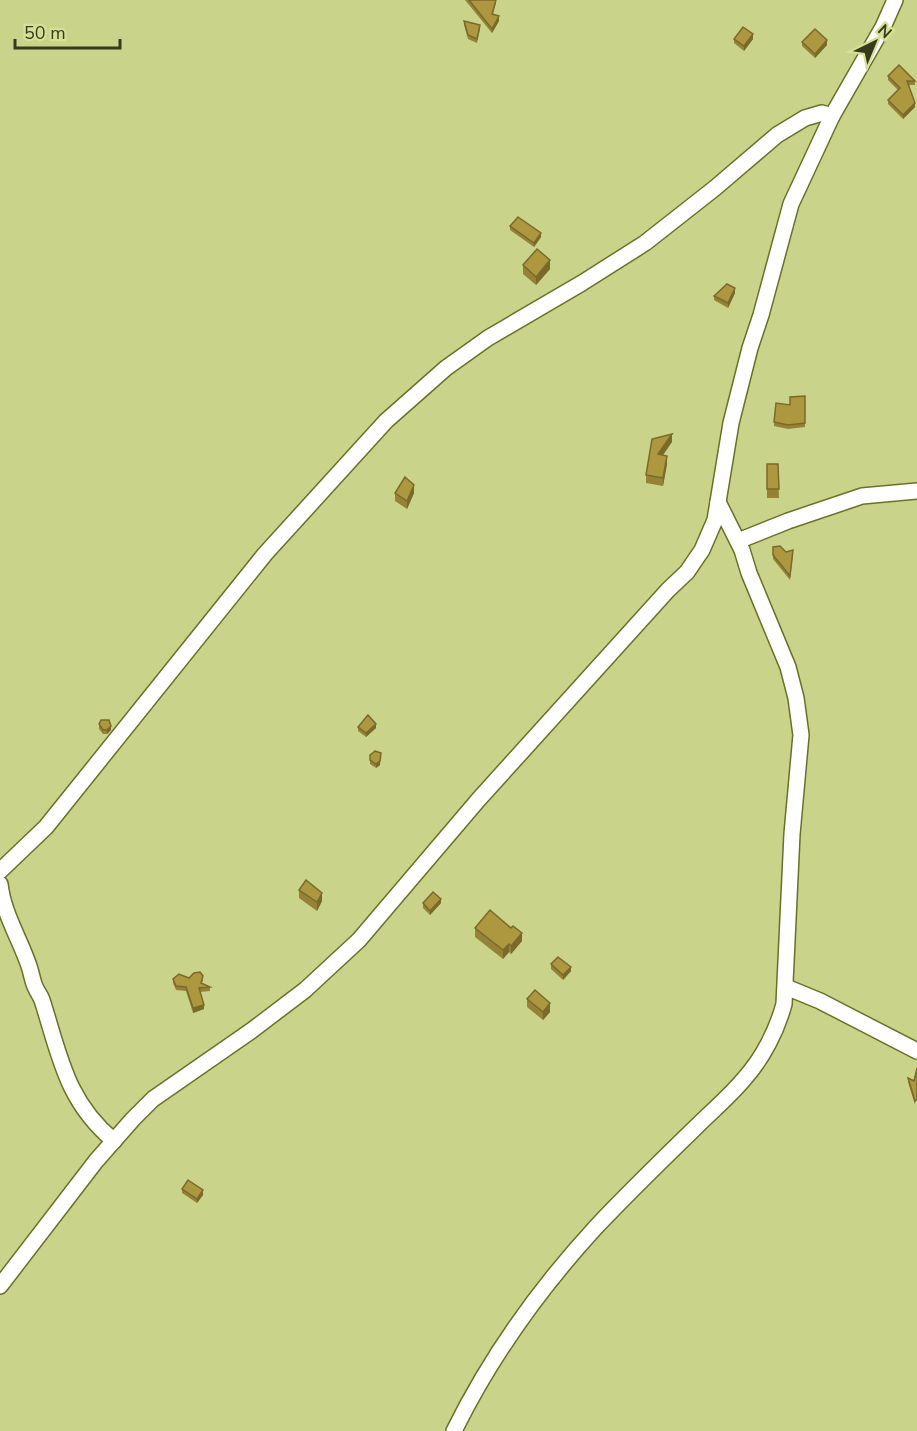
<svg xmlns="http://www.w3.org/2000/svg" width="917" height="1431" viewBox="0 0 917 1431" font-family="'Nunito Sans',sans-serif">
  <rect width="100%" height="100%" fill="#c9d48a"/>
  <g fill="none" stroke-linecap="round" stroke-linejoin="round">
    <defs>
      <g id="minor">
        <polyline points="738,541 788,521 862,496 917,491"/>
        <polyline points="0,871 46,827 265,554 386,421 446,368 488,338 582,283 645,243 715,188 777,135 805,118 822,113 832,116"/>
        <path d="M0,884C3,913 20,939 29,966C31,972 32,978 34,984C36,990 40,995 42,1000C60,1056 66,1101 114,1141"/>
        <polyline points="786,987 820,1001 917,1051"/>
        <polyline points="0,1286 96,1161 133,1119 153,1099 251,1031 305,990 359,940 479,799 668,590 687,572 702,550 715,520 731,423 750,348 761,315 791,204 832,116 883,27 895,0"/>
        <path d="M454,1431C491,1356 540,1288 596,1227C628,1193 662,1160 696,1127C712,1111 730,1096 744,1079C763,1058 777,1030 784,1004L792,834L801,735L796,698L788,667L749,573L742,550L718,502"/>
      </g>
    </defs>
    <!-- minor casing -->
    <use href="#minor" stroke="#697128" stroke-width="18"/>
    <!-- minor -->
    <use href="#minor" stroke="#fff" stroke-width="15"/>
  </g>
  <!-- wall -->
  <g fill="#958236">
    <polygon points="465,0 483,0 496,3 493,14 499,21 492,33"/>
    <polygon points="464,21 480,29 477,43 468,39 464,25"/>
    <polygon points="734,39 753,39 744,51 734,43"/>
    <polygon points="802,42 827,45 815,58 802,46"/>
    <polygon points="888,76 915,81 915,85 909,85 915,107 903,119 888,104 888,100 898,90 888,80"/>
    <polygon points="510,226 541,237 534,247 510,230"/>
    <polygon points="523,265 550,269 536,285 523,274"/>
    <polygon points="735,293 728,308 714,300 714,296"/>
    <polygon points="805,396 805,427 788,429 774,426 774,422 790,405"/>
    <polygon points="672,442 663,455 667,464 663,486 646,483 646,475"/>
    <polygon points="767,464 778,464 779,498 767,498"/>
    <polygon points="395,493 414,493 407,509 395,501"/>
    <polygon points="773,547 793,554 790,580 773,559"/>
    <polygon points="99,724 111,730 107,734 103,734 99,729"/>
    <polygon points="358,727 376,728 366,737 358,731"/>
    <polygon points="381,753 380,765 376,768 370,764 370,755"/>
    <polygon points="299,890 322,901 317,911 299,898"/>
    <polygon points="423,903 441,903 430,915 423,908"/>
    <polygon points="475,928 511,928 522,941 511,954 509,952 503,959 475,937"/>
    <polygon points="551,964 571,971 563,980 551,969"/>
    <polygon points="189,978 203,980 202,983 210,987 210,991 200,992 204,1009 193,1013 186,991 176,990 173,983 173,979"/>
    <polygon points="527,999 550,1012 543,1020 527,1007"/>
    <polygon points="917,1068 915,1105 908,1082 908,1078 914,1081"/>
    <polygon points="182,1189 203,1195 197,1203 182,1193"/>
  </g>
  <!-- shaded-wall -->
  <g fill="#796a2c">
    <polygon points="499,16 499,21 492,33 492,29"/>
    <polygon points="753,34 753,39 744,51 744,46"/>
    <polygon points="827,40 827,45 815,58 815,54"/>
    <polygon points="915,103 915,107 903,119 903,115"/>
    <polygon points="541,233 541,237 534,247 534,243"/>
    <polygon points="550,260 550,269 536,285 536,277"/>
    <polygon points="735,288 735,293 728,308 728,303"/>
    <polygon points="672,434 672,442 658,462 658,454"/>
    <polygon points="667,456 667,464 663,486 663,478"/>
    <polygon points="414,485 414,493 407,509 407,501"/>
    <polygon points="376,724 376,728 366,737 366,733"/>
    <polygon points="111,726 111,730 107,734 107,730"/>
    <polygon points="380,761 380,765 376,768 376,764"/>
    <polygon points="322,893 322,901 317,911 317,902"/>
    <polygon points="441,899 441,903 430,915 430,911"/>
    <polygon points="522,933 522,941 511,954 511,946"/>
    <polygon points="509,944 509,952 503,959 503,950"/>
    <polygon points="571,967 571,971 563,980 563,975"/>
    <polygon points="550,1003 550,1012 543,1020 543,1012"/>
    <polygon points="204,1005 204,1009 193,1013 193,1008"/>
    <polygon points="203,1190 203,1195 197,1203 197,1199"/>
  </g>
  <!-- building -->
  <g fill="#ad973f" stroke="#796a2c" stroke-width="1.5">
    <polygon points="469,0 496,0 492,14 499,16 492,29"/>
    <polygon points="464,21 480,25 477,39 468,35"/>
    <polygon points="743,27 753,34 744,46 734,39"/>
    <polygon points="815,29 827,40 815,54 802,42"/>
    <polygon points="899,65 915,81 907,81 915,103 903,115 888,100 900,88 888,76"/>
    <polygon points="518,217 541,233 534,243 510,226"/>
    <polygon points="537,249 550,260 536,277 523,265"/>
    <polygon points="727,284 735,288 728,303 714,296"/>
    <polygon points="805,396 805,423 788,425 774,422 776,403 790,405 790,397"/>
    <polygon points="672,434 658,454 667,456 663,478 646,475 652,439"/>
    <polygon points="767,464 778,464 779,489 767,489"/>
    <polygon points="405,477 414,485 407,501 395,493"/>
    <polygon points="780,546 786,552 793,550 790,576 773,555 773,547"/>
    <polygon points="368,715 376,724 366,733 358,727"/>
    <polygon points="101,720 109,720 111,726 107,730 103,730 99,724"/>
    <polygon points="375,751 381,753 380,761 376,764 370,760 370,755"/>
    <polygon points="306,880 322,893 317,902 299,890"/>
    <polygon points="433,892 441,899 430,911 423,903"/>
    <polygon points="490,910 511,928 513,926 522,933 511,946 509,944 503,950 475,928"/>
    <polygon points="558,957 571,967 563,975 551,964"/>
    <polygon points="200,972 203,976 201,983 210,987 199,988 204,1005 193,1008 186,987 176,986 173,979 179,974 189,978 194,973"/>
    <polygon points="535,990 550,1003 543,1012 527,999"/>
    <polygon points="917,1068 917,1099 915,1101 908,1078 914,1081"/>
    <polygon points="188,1180 203,1190 197,1199 182,1189"/>
  </g>
  <!-- north arrow -->
  <g transform="translate(875 42) rotate(43)" stroke="#d6e197" stroke-width="4.5" paint-order="stroke">
  <path d="M0-4.5L10 22L0 15L-10 22Z" fill="#373b1c"/>
  <text y="-9" font-size="16" font-weight="bold" text-anchor="middle" fill="#373b1c">N</text>
  </g>
  <!-- scale -->
  <path d="M15 39v9h105v-9" fill="none" stroke="#373b1c" stroke-width="3"/>
  <text x="24" y="39" font-size="18" fill="#373b1c" stroke="#d6e197" stroke-width="4.5" paint-order="stroke">50 m</text>
</svg>
